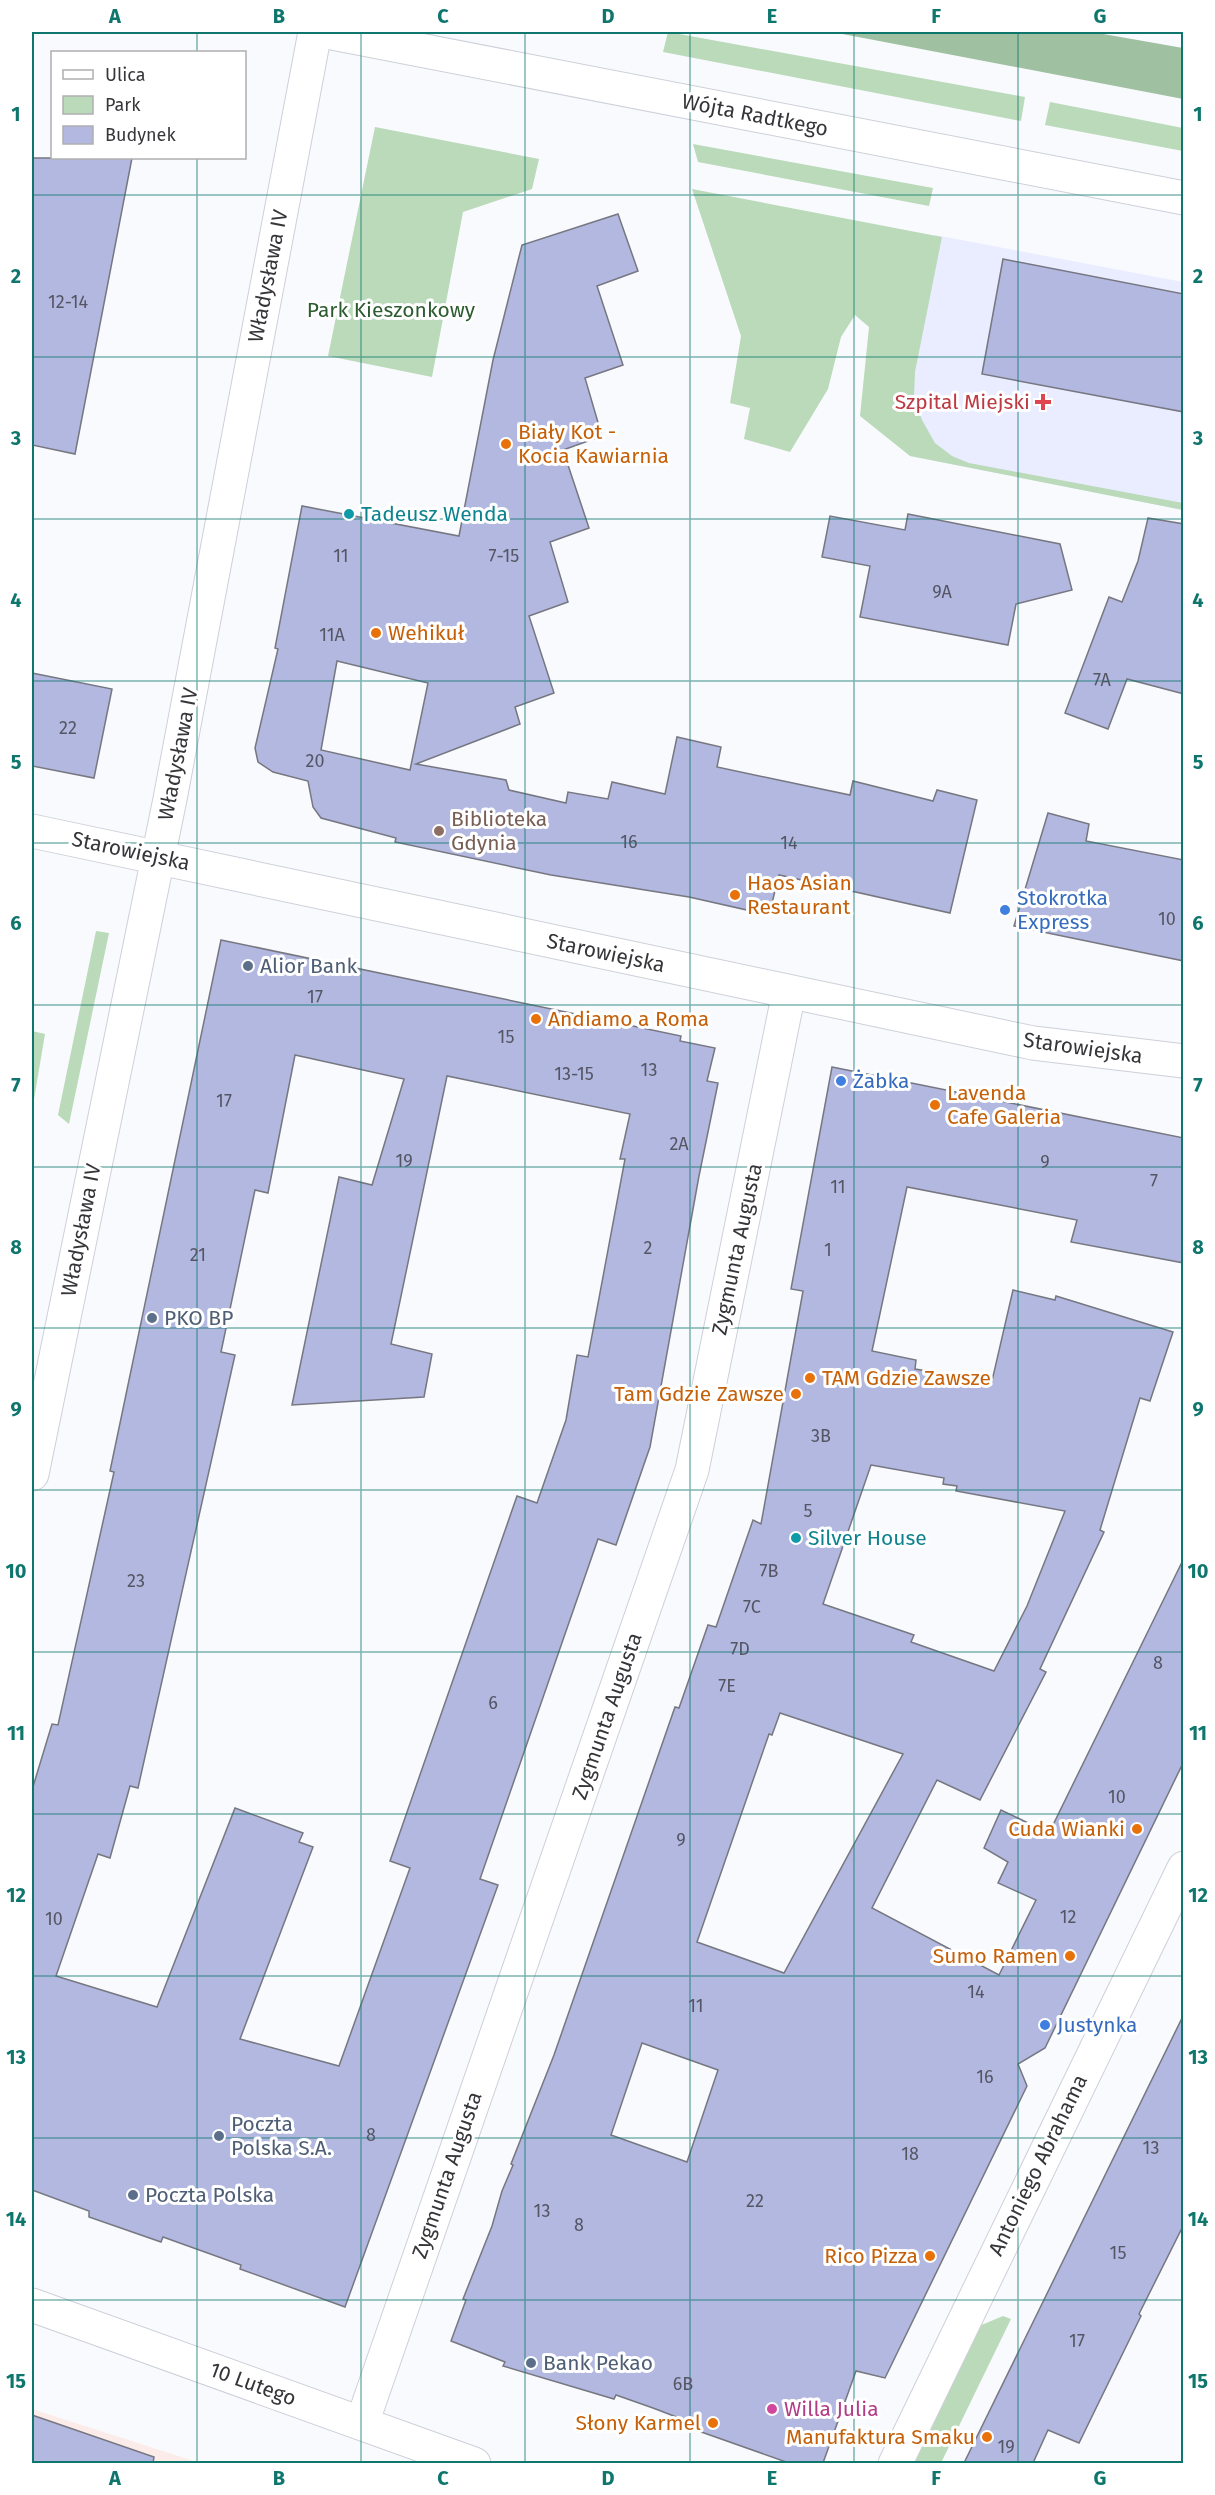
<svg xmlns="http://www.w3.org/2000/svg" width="1215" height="2495" viewBox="0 0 1215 2495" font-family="'Fira Sans',sans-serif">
  <rect width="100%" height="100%" fill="#f9fafe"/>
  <!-- commercial -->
  <polygon fill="#fcece9" points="32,2409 200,2463 32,2464"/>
  <!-- built -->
  <polygon fill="#eaedff" points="935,235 1183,282 1183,510 910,456 895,440"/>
  <!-- green -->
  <g fill="#badaba">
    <polygon points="668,32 1025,97 1021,121 663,52"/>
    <polygon points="1050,102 1183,128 1183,151 1045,125"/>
    <polygon points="375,127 539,159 532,189 463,212 432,377 328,356"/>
    <polygon points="693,144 933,188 929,206 698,162"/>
    <polygon points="692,189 942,237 915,372 914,397 922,420 935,443 952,456 969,463 1183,503 1183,510 910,456 860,416 869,327 855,315 841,337 828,389 790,452 744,439 750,408 730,403 741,336"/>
    <polygon points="96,931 109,933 69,1124 58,1115"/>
    <polygon points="32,1031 45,1034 32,1111"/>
    <polygon points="1003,2316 1011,2319 941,2463 906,2464 972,2329"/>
  </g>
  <!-- forest -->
  <polygon fill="#a0c1a1" points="832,32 1092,32 1183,48 1183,99"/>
  <!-- building -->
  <g fill="#b2b8e0" stroke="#767780" stroke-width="1.5" fill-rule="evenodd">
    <polygon points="32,158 132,158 75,454 32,445"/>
    <path d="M618,214L638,271L597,286L623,365L585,378L602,436L563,450L589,528L550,542L568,602L529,616L554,693L515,707L520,724L416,764L506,780L509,790L566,803L568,792L608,799L612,782L665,794L677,737L721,747L717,767L850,795L853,781L933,801L937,790L977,800L950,913L779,875L769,915L689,897L551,875L395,842L396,838L321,818L313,807L308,781L273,772L258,762L255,748L278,649L275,648L302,506L459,536L493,360L522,245ZM337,661L428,683L410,770L321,750Z"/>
    <polygon points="1003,259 1184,294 1184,412 982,374"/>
    <polygon points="908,514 1060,544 1072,590 1016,604 1008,645 860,617 870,566 822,557 830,516 905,530"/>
    <polygon points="1148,518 1184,524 1184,694 1127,679 1108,729 1065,713 1109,597 1122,602 1138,561"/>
    <polygon points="32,673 112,689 94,778 32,766"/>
    <polygon points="1048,813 1089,824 1086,841 1184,860 1184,961 1014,926"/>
    <path d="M221,940L681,1036L680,1041L715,1048L707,1081L718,1083L699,1176L650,1447L616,1545L598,1539L480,1879L498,1885L345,2307L240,2269L241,2265L163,2237L161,2242L89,2217V2211L32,2190V1790L52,1724L58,1725L114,1472L110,1471ZM295,1055L404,1079L372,1185L339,1177L292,1405L424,1397L432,1354L391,1344L447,1076L630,1114L620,1159H625L588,1357L577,1355L566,1420L537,1503L517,1496L390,1861L410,1868L339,2066L240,2039L313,1847L299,1842L303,1833L235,1808L157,2007L56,1976L98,1854L110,1858L130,1786L138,1788L235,1355L221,1352L255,1190L268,1193Z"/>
    <path d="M832,1067L1184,1138V1263L1071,1242L1077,1220L907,1187L872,1351L916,1360L915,1369L992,1381L1013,1290L1055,1300L1056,1296L1173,1332L1150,1401L1140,1398L1100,1530L1104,1532L1040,1669L1046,1672L980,1800L937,1780L872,1908L999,1975L1036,1900L998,1883L1008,1862L984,1848L1001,1810L1049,1833L1184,1558V1761L1045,2048L1018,2064L1027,2086L885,2378L856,2371L823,2463H789L690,2428L692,2423L653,2408L616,2395L614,2399L503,2366L505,2362L451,2341L466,2300L463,2299L492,2226L502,2191L513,2165L511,2164L554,2055L675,1707L679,1708L708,1625L716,1627L753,1520L761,1524L803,1291L791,1289ZM871,1465L944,1478L943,1484L957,1486L956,1491L1065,1511L1027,1606L994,1671L911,1642L914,1635L823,1604ZM780,1713L903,1754L784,1973L697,1942L769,1734L772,1735ZM642,2043L718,2070L687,2162L611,2135Z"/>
    <polygon points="1184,2014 1184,2224 1139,2314 1141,2316 1079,2443 1048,2430 1033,2463 964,2463"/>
    <polygon points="32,2415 154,2457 153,2463 32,2463"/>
  </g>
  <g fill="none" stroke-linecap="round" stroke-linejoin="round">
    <defs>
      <g id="minor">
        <polyline points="327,32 1184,198"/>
        <polyline points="32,831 1033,1043 1184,1061"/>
        <polyline points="32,1474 170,799 315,32"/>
        <polyline points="32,2305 474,2464"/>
        <polyline points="362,2423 692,1470 789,992"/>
        <polyline points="895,2464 1184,1868"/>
      </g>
    </defs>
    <!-- minor casing -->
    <use href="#minor" stroke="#ced0da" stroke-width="35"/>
    <!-- minor -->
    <use href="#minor" stroke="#fff" stroke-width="33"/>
  </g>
  <!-- grid -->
  <path fill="none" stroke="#0f766e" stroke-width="1.5" stroke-opacity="0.55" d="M197,32V52M361,32V2464M525,32V2464M690,32V2464M854,32V2464M1018,32V2464M197,158V2464M32,195H1184M32,357H1184M32,519H1184M32,681H1184M32,843H1184M32,1005H1184M32,1167H1184M32,1328H1184M32,1490H1184M32,1652H1184M32,1814H1184M32,1976H1184M32,2138H1184M32,2300H1184"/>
  <!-- markers -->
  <path fill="#e0444e" stroke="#fff" stroke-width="2" d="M1040 393h6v6h6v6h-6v6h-6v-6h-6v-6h6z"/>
  <g fill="#e8710a" stroke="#fff" stroke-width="2">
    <circle cx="506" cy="444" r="6"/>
    <circle cx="376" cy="633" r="6"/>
    <circle cx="735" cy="895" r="6"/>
    <circle cx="536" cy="1019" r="6"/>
    <circle cx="935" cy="1105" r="6"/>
    <circle cx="810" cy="1378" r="6"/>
    <circle cx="796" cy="1394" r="6"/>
    <circle cx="1137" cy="1829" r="6"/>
    <circle cx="1070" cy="1956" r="6"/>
    <circle cx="930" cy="2256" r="6"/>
    <circle cx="713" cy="2423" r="6"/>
    <circle cx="987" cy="2437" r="6"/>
  </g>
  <g fill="#0f9aa8" stroke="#fff" stroke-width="2">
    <circle cx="349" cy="514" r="6"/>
    <circle cx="796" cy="1538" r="6"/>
  </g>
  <circle fill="#8d6e63" stroke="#fff" stroke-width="2" cx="439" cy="831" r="6"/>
  <g fill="#3f7fe0" stroke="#fff" stroke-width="2">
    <circle cx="1005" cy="910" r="6"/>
    <circle cx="841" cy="1081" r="6"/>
    <circle cx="1045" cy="2025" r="6"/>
  </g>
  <g fill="#5c6f8a" stroke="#fff" stroke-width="2">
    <circle cx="248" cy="966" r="6"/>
    <circle cx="152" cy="1318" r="6"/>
    <circle cx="219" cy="2136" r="6"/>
    <circle cx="133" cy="2195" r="6"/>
    <circle cx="531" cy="2363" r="6"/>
  </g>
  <circle fill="#d1479c" stroke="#fff" stroke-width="2" cx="772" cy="2409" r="6"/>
  <g text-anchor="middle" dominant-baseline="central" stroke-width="6" stroke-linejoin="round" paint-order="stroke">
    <!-- number labels -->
    <g font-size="18" fill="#555664">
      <text x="68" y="302">12-14</text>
      <text x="341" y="556">11</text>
      <text x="504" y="556">7-15</text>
      <text x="942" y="592">9A</text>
      <text x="332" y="635">11A</text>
      <text x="1102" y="680">7A</text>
      <text x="68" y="728">22</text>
      <text x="315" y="761">20</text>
      <text x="629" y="842">16</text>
      <text x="789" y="843">14</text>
      <text x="1167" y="919">10</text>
      <text x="315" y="997">17</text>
      <text x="506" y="1037">15</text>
      <text x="649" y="1070">13</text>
      <text x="574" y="1074">13-15</text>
      <text x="224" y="1101">17</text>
      <text x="679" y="1144">2A</text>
      <text x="404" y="1161">19</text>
      <text x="1045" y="1162">9</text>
      <text x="1154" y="1181">7</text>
      <text x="838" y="1187">11</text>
      <text x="648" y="1248">2</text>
      <text x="828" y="1250">1</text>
      <text x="198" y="1255">21</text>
      <text x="821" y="1436">3B</text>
      <text x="808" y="1511">5</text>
      <text x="769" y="1571">7B</text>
      <text x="136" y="1581">23</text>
      <text x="752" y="1607">7C</text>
      <text x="740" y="1649">7D</text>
      <text x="1158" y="1663">8</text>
      <text x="727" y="1686">7E</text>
      <text x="493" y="1703">6</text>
      <text x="1117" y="1797">10</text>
      <text x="681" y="1840">9</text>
      <text x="1068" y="1917">12</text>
      <text x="54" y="1919">10</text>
      <text x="976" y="1992">14</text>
      <text x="696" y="2006">11</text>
      <text x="985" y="2077">16</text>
      <text x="371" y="2135">8</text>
      <text x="1151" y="2148">13</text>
      <text x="910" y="2154">18</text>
      <text x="755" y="2201">22</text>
      <text x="542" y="2211">13</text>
      <text x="579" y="2225">8</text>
      <text x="1118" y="2253">15</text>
      <text x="1077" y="2341">17</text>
      <text x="683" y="2384">6B</text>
      <text x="1006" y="2447">19</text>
    </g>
    <!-- street labels -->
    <g font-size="21" fill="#36363a" stroke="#fff">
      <text transform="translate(755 115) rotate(11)">Wójta Radtkego</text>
      <text transform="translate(268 276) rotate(-79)">Władysława IV</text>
      <text transform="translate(178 754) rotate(-79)">Władysława IV</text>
      <text transform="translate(131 851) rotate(12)">Starowiejska</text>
      <text transform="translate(606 953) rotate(12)">Starowiejska</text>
      <text transform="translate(1083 1048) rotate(8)">Starowiejska</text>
      <text transform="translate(81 1230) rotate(-79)">Władysława IV</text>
      <text transform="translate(737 1249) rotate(-78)">Zygmunta Augusta</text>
      <text transform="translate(607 1716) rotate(-71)">Zygmunta Augusta</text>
      <text transform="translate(1038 2165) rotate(-64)">Antoniego Abrahama</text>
      <text transform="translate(447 2175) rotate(-71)">Zygmunta Augusta</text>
      <text transform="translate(253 2384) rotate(20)">10 Lutego</text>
    </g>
    <!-- park labels -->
    <g font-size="21" fill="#2d5c30" stroke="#fff">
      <text x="391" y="310">Park Kieszonkowy</text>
    </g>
    <!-- health labels -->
    <g font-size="21" fill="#be3a42" stroke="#fff" text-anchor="end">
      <text x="1030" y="402">Szpital Miejski</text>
    </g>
    <!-- food labels -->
    <g font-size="21" fill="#c56008" stroke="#fff" text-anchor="start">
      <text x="518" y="432">Biały Kot -<tspan x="518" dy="24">Kocia Kawiarnia</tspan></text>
      <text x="388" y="633">Wehikuł</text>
      <text x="747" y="883">Haos Asian<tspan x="747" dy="24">Restaurant</tspan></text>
      <text x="548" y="1019">Andiamo a Roma</text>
      <text x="947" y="1093">Lavenda<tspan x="947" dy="24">Cafe Galeria</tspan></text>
      <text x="822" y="1378">TAM Gdzie Zawsze</text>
      <text x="784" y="1394" text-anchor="end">Tam Gdzie Zawsze</text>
      <text x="1125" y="1829" text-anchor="end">Cuda Wianki</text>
      <text x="1058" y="1956" text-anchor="end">Sumo Ramen</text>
      <text x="918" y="2256" text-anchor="end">Rico Pizza</text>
      <text x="701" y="2423" text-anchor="end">Słony Karmel</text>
      <text x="975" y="2437" text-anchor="end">Manufaktura Smaku</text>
    </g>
    <!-- culture labels -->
    <g font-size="21" fill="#0d838f" stroke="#fff" text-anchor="start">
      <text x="361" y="514">Tadeusz Wenda</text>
      <text x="808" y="1538">Silver House</text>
    </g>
    <!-- education labels -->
    <g font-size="21" fill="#785e54" stroke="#fff" text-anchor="start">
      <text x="451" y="819">Biblioteka<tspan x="451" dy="24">Gdynia</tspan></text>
    </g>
    <!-- shop labels -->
    <g font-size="21" fill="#366cbe" stroke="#fff" text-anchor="start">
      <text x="1017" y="898">Stokrotka<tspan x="1017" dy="24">Express</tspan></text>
      <text x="853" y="1081">Żabka</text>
      <text x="1057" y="2025">Justynka</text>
    </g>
    <!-- service labels -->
    <g font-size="21" fill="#4e5e75" stroke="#fff" text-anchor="start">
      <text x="260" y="966">Alior Bank</text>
      <text x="164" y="1318">PKO BP</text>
      <text x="231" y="2124">Poczta<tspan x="231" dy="24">Polska S.A.</tspan></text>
      <text x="145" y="2195">Poczta Polska</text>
      <text x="543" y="2363">Bank Pekao</text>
    </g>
    <!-- hotel labels -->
    <g font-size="21" fill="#b23c85" stroke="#fff" text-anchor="start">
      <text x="784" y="2409">Willa Julia</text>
    </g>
  </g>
  <!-- border -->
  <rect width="1215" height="2495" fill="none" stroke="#ffffff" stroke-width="66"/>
  <!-- legend -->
  <rect x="51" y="51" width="195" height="108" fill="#ffffff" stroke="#afafb0" stroke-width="1.5"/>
  <rect x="63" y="70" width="30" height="9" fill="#ffffff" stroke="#afafb0" stroke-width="1.5"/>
  <text x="105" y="81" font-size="18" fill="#36363a">Ulica</text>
  <rect x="63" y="96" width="30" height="18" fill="#badaba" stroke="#afafb0" stroke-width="1.5"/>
  <text x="105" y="111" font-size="18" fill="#36363a">Park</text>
  <rect x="63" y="126" width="30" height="18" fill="#b2b8e0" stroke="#afafb0" stroke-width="1.5"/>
  <text x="105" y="141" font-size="18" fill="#36363a">Budynek</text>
  <rect x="33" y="33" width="1149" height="2429" fill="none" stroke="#0f766e" stroke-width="2"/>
  <g font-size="20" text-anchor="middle" font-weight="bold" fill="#0f766e">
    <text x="115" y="23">A</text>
    <text x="279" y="23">B</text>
    <text x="443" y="23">C</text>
    <text x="608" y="23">D</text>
    <text x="772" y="23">E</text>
    <text x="936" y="23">F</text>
    <text x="1100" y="23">G</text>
    <text x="16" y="121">1</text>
    <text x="1198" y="121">1</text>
    <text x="16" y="283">2</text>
    <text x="1198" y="283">2</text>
    <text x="16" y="445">3</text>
    <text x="1198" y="445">3</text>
    <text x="16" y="607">4</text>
    <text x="1198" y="607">4</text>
    <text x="16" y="769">5</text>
    <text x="1198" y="769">5</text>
    <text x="16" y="930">6</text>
    <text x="1198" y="930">6</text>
    <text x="16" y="1092">7</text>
    <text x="1198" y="1092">7</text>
    <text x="16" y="1254">8</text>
    <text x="1198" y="1254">8</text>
    <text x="16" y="1416">9</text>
    <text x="1198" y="1416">9</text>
    <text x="16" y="1578">10</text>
    <text x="1198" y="1578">10</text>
    <text x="16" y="1740">11</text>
    <text x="1198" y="1740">11</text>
    <text x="16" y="1902">12</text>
    <text x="1198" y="1902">12</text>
    <text x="16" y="2064">13</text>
    <text x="1198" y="2064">13</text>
    <text x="16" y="2226">14</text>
    <text x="1198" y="2226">14</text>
    <text x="16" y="2388">15</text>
    <text x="1198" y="2388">15</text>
    <text x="115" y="2485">A</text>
    <text x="279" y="2485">B</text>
    <text x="443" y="2485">C</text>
    <text x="608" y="2485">D</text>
    <text x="772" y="2485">E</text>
    <text x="936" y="2485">F</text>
    <text x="1100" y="2485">G</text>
  </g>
</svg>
